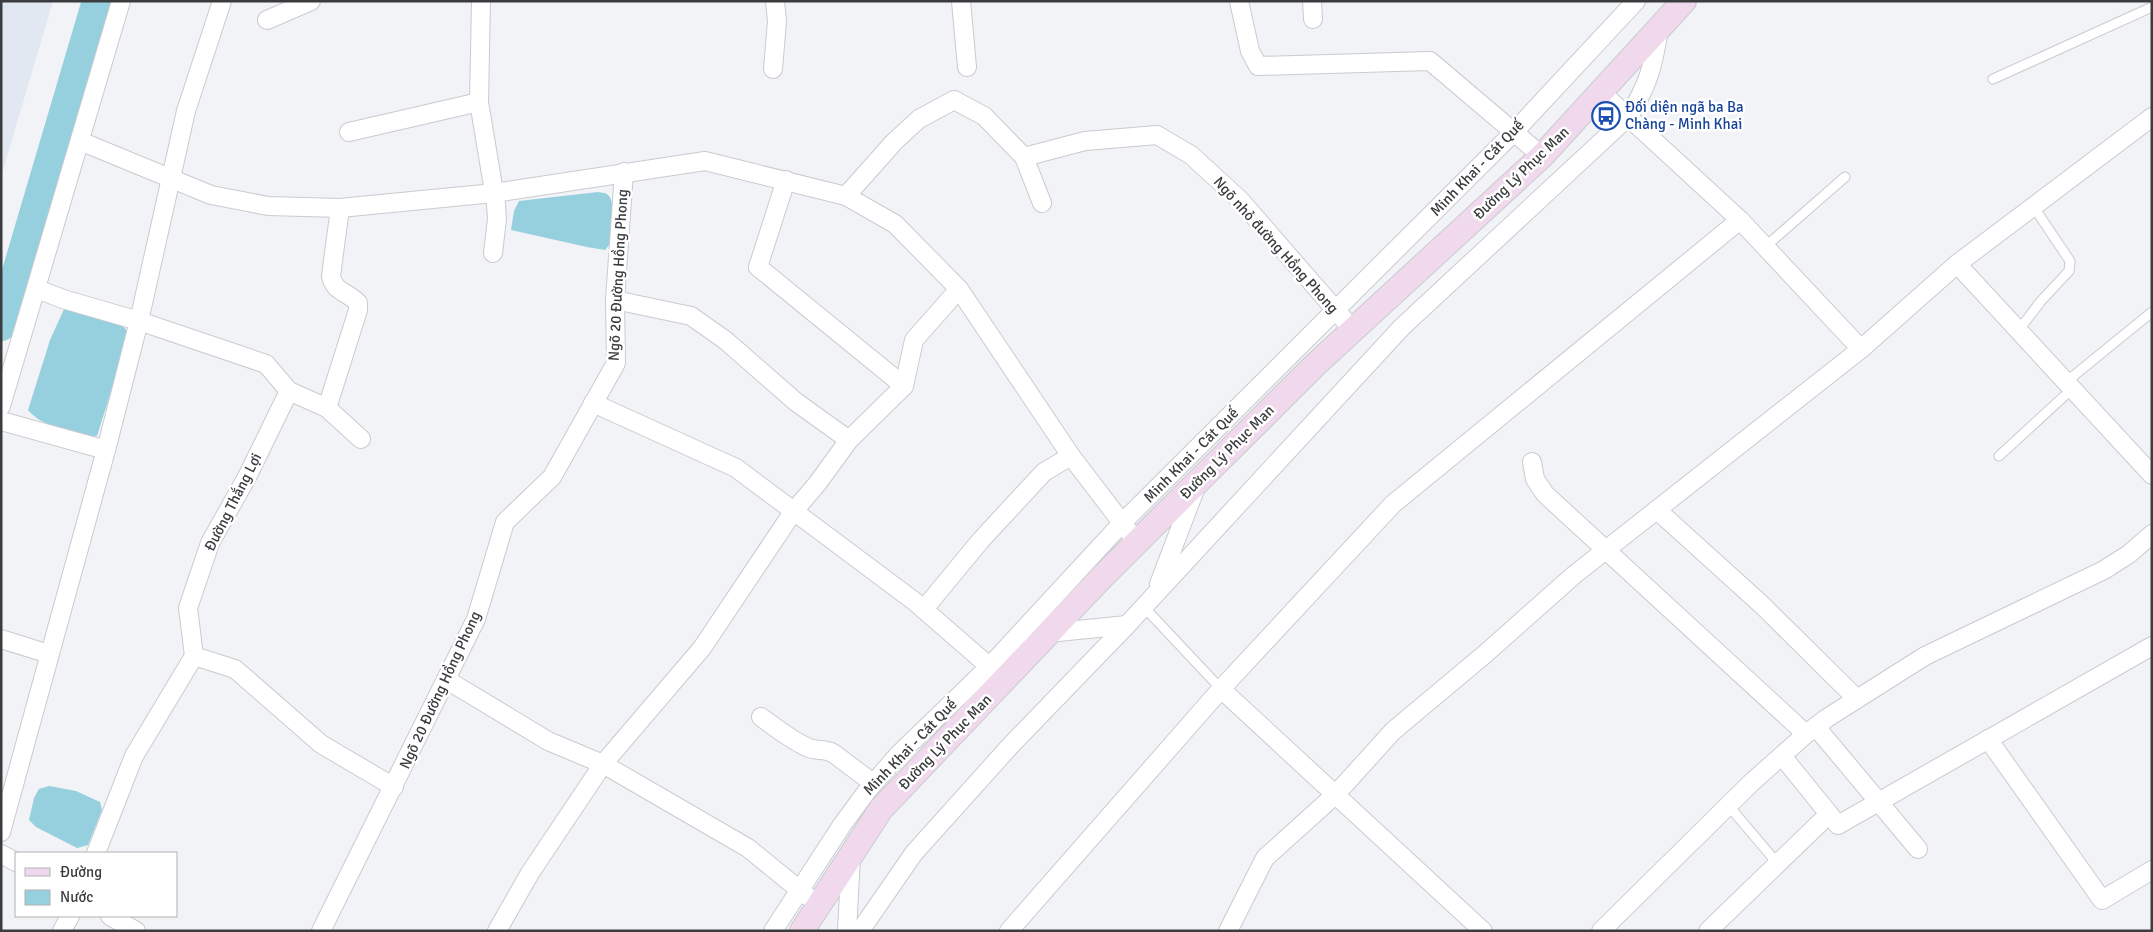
<svg xmlns="http://www.w3.org/2000/svg" width="2153" height="932" viewBox="0 0 2153 932" font-family="Signika,sans-serif">
  <rect width="100%" height="100%" fill="#f1f3f7"/>
  <!-- built -->
  <polygon fill="#e2e8f2" points="1,1 53,1 1,177"/>
  <!-- water -->
  <g fill="#96d0de">
    <path d="M598,192C602,193 606,192 609,196C615,203 614,235 611,243C610,244 606,249 605,250L587,247L511,230L514,211L519,201Z"/>
    <path d="M65,307L124,327L129,334L97,436L93,437C72,431 43,428 28,410L50,340Z"/>
    <polygon points="49,786 76,791 100,802 102,810 88,845 77,848 36,827 29,820 34,798 39,789"/>
  </g>
  <g fill="none" stroke-linecap="round" stroke-linejoin="round">
    <!-- river -->
    <polyline stroke="#96d0de" stroke-width="30" points="1,326 97,1"/>
    <defs>
      <g id="service">
        <polyline points="1993,79 2152,7"/>
        <polyline points="1765,247 1845,177"/>
        <polyline points="2018,331 2041,301 2069,271 2070,261 2033,206"/>
        <polyline points="2066,382 2152,312"/>
        <polyline points="1999,456 2072,389"/>
        <polyline points="1143,606 1221,689"/>
        <polyline points="1728,805 1778,864"/>
      </g>
      <g id="minor">
        <polyline points="481,1 479,102 496,204 497,219 493,253"/>
        <polyline points="961,1 967,67"/>
        <polyline points="1239,1 1250,51 1258,66 1430,61 1542,156"/>
        <polyline points="1312,1 1313,19"/>
        <polyline points="267,20 311,1"/>
        <polyline points="773,69 777,21 775,1"/>
        <polyline points="1601,92 1740,220 1861,349"/>
        <polyline points="349,132 479,102"/>
        <polyline points="80,141 211,195 268,206 340,208 494,193 705,161 846,196 895,224 959,289 1071,456 1129,532"/>
        <polyline points="1024,157 1085,141 1157,135 1191,155 1240,200 1353,330"/>
        <polyline points="786,180 758,267 904,386"/>
        <polyline points="846,196 894,142 919,119 954,100 984,116 1024,157 1042,203"/>
        <polyline points="1957,264 2152,475"/>
        <polyline points="37,289 63,299 139,321 266,364 289,391"/>
        <polyline points="615,300 691,316 725,340 796,402 849,440"/>
        <polyline points="593,403 736,468 914,601 998,674"/>
        <polyline points="1,406 121,1"/>
        <path d="M327,408L358,310V303C348,292 334,292 331,276L340,208"/>
        <polyline points="1,421 106,450"/>
        <polyline points="1532,462 1535,479 1545,494 1806,734"/>
        <polyline points="1657,510 1762,605 1857,699"/>
        <polyline points="1159,584 1196,487"/>
        <polyline points="924,609 981,540 1044,472 1071,456"/>
        <polyline points="1048,633 1127,625"/>
        <polyline points="1,639 49,654"/>
        <polyline points="194,656 235,669 321,744 394,787"/>
        <polyline points="447,680 548,741 603,764 748,848 807,896"/>
        <polyline points="1221,689 1483,931"/>
        <path d="M761,717C776,728 792,741 809,748C817,751 825,749 833,753L873,783"/>
        <polyline points="1816,727 1918,849"/>
        <polyline points="1988,739 2102,900 2152,870"/>
        <polyline points="1782,756 1838,825 2152,646"/>
        <polyline points="1,832 106,450 139,321 186,111 222,1"/>
        <polyline points="96,853 134,756 194,656 188,608 210,543 247,477 289,391 327,408 361,439"/>
        <polyline points="1,854 16,862"/>
        <polyline points="110,916 136,931"/>
        <polyline points="62,931 70,916"/>
        <polyline points="321,931 476,619 505,522 552,477 616,363 615,300 624,172"/>
        <polyline points="497,931 530,873 603,764 702,648 793,512 817,484 849,440 904,386 914,340 959,289"/>
        <polyline points="773,931 842,825 867,791 897,756 989,667 1122,523 1514,132 1636,1"/>
        <polyline points="847,931 851,856"/>
        <path d="M860,931L914,853L1011,745L1127,625L1402,327L1628,117C1649,84 1653,66 1659,29"/>
        <polyline points="1009,931 1221,689 1393,504 1740,220"/>
        <polyline points="1228,931 1265,858 1336,794 1393,731 1485,654 1574,575 1861,349 1957,264 2152,117"/>
        <polyline points="1601,931 1751,783 1806,734 1827,718 1925,656 2104,570 2129,554 2152,534"/>
        <polyline points="1708,931 1829,814"/>
      </g>
      <polyline id="secondary" points="802,931 881,809 1103,576 1315,365 1542,156 1684,1"/>
    </defs>
    <!-- service casing -->
    <use href="#service" stroke="#c9cbcf" stroke-width="11"/>
    <!-- minor casing -->
    <use href="#minor" stroke="#c9cbcf" stroke-width="20"/>
    <!-- secondary casing -->
    <use href="#secondary" stroke="#c9cbcf" stroke-width="26"/>
    <!-- service -->
    <use href="#service" stroke="#fff" stroke-width="9"/>
    <!-- minor -->
    <use href="#minor" stroke="#fff" stroke-width="18"/>
    <!-- secondary -->
    <use href="#secondary" stroke="#f1d9ed" stroke-width="24"/>
  </g>
  <!-- icons -->
  <defs>
    <symbol id="bus-ring" viewBox="-11 -11 22 22"><circle r="9.5" fill="#fff" stroke="#1a4fb4" stroke-width="1.5"/><path d="M-5-6H5V4H4V6H2V4H-2V6H-4V4H-5ZM-3.5-4V0h7V-4ZM-3.5 1.2v1.5H-2V1.2ZM2 1.2v1.5H3.5V1.2Z" fill="#1a4fb4"/></symbol>
  </defs>
  <g fill-rule="evenodd">
    <use href="#bus-ring" x="1590" y="100" width="32" height="32"/>
  </g>
  <g text-anchor="middle" dominant-baseline="central" stroke-width="5" stroke-linejoin="round" paint-order="stroke">
    <!-- transit labels -->
    <g font-size="15" fill="#164399" stroke="#fff" text-anchor="start">
      <text x="1625" y="107">Đối diện ngã ba Ba<tspan x="1625" dy="17">Chàng - Minh Khai</tspan></text>
    </g>
    <!-- street labels -->
    <g font-size="15" fill="#3b3c3e" stroke="#fff">
      <text transform="translate(1477 168) rotate(-46)">Minh Khai - Cát Quế</text>
      <text transform="translate(1521 173) rotate(-44)">Đường Lý Phục Man</text>
      <text transform="translate(1276 245) rotate(48)">Ngõ nhỏ đường Hồng Phong</text>
      <text transform="translate(618 275) rotate(-87)">Ngõ 20 Đường Hồng Phong</text>
      <text transform="translate(1227 452) rotate(-45)">Đường Lý Phục Man</text>
      <text transform="translate(1191 455) rotate(-45)">Minh Khai - Cát Quế</text>
      <text transform="translate(233 502) rotate(-63)">Đường Thắng Lợi</text>
      <text transform="translate(440 690) rotate(-65)">Ngõ 20 Đường Hồng Phong</text>
      <text transform="translate(945 742) rotate(-46)">Đường Lý Phục Man</text>
      <text transform="translate(910 747) rotate(-46)">Minh Khai - Cát Quế</text>
    </g>
  </g>
  <!-- border -->
  <rect width="2153" height="932" fill="none" stroke="#3b3c3e" stroke-width="5"/>
  <!-- legend -->
  <rect x="15" y="852" width="162" height="65" fill="#ffffff" stroke="#b1b1b2"/>
  <rect x="25" y="868" width="25" height="8" fill="#f1d9ed" stroke="#b1b1b2"/>
  <text x="60" y="877" font-size="15" fill="#3b3c3e">Đường</text>
  <rect x="25" y="890" width="25" height="15" fill="#96d0de" stroke="#b1b1b2"/>
  <text x="60" y="902" font-size="15" fill="#3b3c3e">Nước</text>
</svg>
